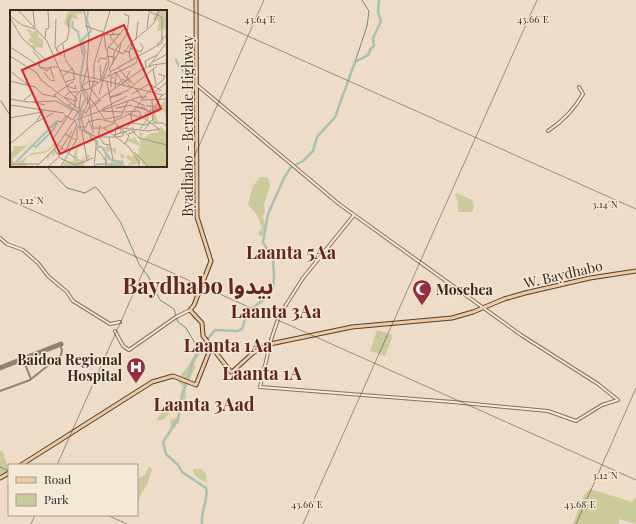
<svg xmlns="http://www.w3.org/2000/svg" width="636" height="524" viewBox="0 0 636 524" font-family="'Playfair Display','Noto Sans Arabic',serif">
  <rect width="100%" height="100%" fill="#eddcc7"/>
  <!-- green -->
  <g fill="#caca9b">
    <polygon points="260,177 268,178 270,185 264,205 265,212 263,216 265,226 263,235 260,236 258,234 262,227 257,215 248,204 253,186"/>
    <polygon points="457,193 472,200 474,207 472,212 458,212 458,202 455,194"/>
    <polygon points="377,330 393,335 385,356 370,351"/>
    <path d="M198,349L201,351L194,364L196,366L185,390L186,392V409L181,408L179,423L176,424V427L173,428L171,433L170,420L178,417C180,406 179,396 183,386L178,382L179,377L188,366Z"/>
    <polygon points="166,406 172,409 165,419 156,421"/>
    <polygon points="2,450 9,471 0,477 0,452"/>
    <polygon points="149,466 152,469 147,485 142,492 137,505 137,479 145,475"/>
    <path d="M193,469H201L206,474L207,482C202,481 192,475 193,469Z"/>
    <polygon points="590,489 632,502 636,497 636,524 619,519 619,524 573,524 584,495"/>
  </g>
  <g fill="none" stroke-linecap="round" stroke-linejoin="round">
    <!-- stream -->
    <g stroke="#6f8f83" stroke-width="1">
      <polyline points="355,62 367,26 369,11 362,0"/>
      <polyline points="1,101 11,117"/>
      <polyline points="46,166 67,188 85,193 95,187 98,189 121,223 139,264 148,276 160,300 174,309 178,322 186,328 199,350"/>
    </g>
    <!-- river -->
    <g stroke="#a8c1b6" stroke-width="2.5">
      <path d="M176,60C180,73 196,76 192,94"/>
      <path d="M202,524C200,511 209,500 206,488L182,472L178,465L166,454L163,442L178,419L182,396L193,361L201,347L215,330L237,331L242,329L247,312L270,295L273,288L274,277L273,259L263,242L268,214L284,178L291,167L303,161L313,151L317,137L335,117L355,62L368,55L371,48L374,46L373,38L381,21L378,12L379,0"/>
    </g>
    <!-- taxiway -->
    <g stroke="#938274" stroke-width="2">
      <polyline points="23,359 31,379"/>
      <polyline points="0,391 30,380 61,355 62,350 60,345"/>
    </g>
    <!-- runway -->
    <polyline stroke="#938274" stroke-width="5" points="0,368 61,344"/>
    <defs>
      <g id="minor">
        <polyline points="197,85 339,204 521,335 598,384 618,400 602,405 576,421 548,411 453,402 260,387 271,340 279,316 303,278 354,215"/>
        <path d="M548,131C563,121 574,110 583,94L579,87"/>
        <polyline points="0,238 7,244 23,250 38,263 48,276 67,292 73,301 110,324 120,322"/>
        <polyline points="115,331 123,346 129,350 176,317 190,310"/>
      </g>
      <g id="major">
        <polyline points="196,0 197,217 211,261 194,305 190,310 202,323 203,336 231,372"/>
        <polyline points="232,372 254,352 270,344 352,327 452,318 473,312 504,299 525,293 590,278 636,271"/>
        <polyline points="21,465 152,382 173,376 196,385 211,347"/>
        <polyline points="0,478 9,473"/>
      </g>
    </defs>
    <!-- minor casing -->
    <use href="#minor" stroke="#886e5d" stroke-width="4"/>
    <!-- major casing -->
    <use href="#major" stroke="#563d31" stroke-width="5"/>
    <!-- minor -->
    <use href="#minor" stroke="#f8ebda" stroke-width="2"/>
    <!-- major -->
    <use href="#major" stroke="#edcba1" stroke-width="3"/>
  </g>
  <!-- ticks -->
  <path fill="none" stroke="#392920" stroke-width="1" stroke-opacity="0.45" d="M167,0L636,209M0,196L636,480M57,465L264,0M0,467L9,471M107,515L127,524M31,524L35,515M303,524L537,0M576,524L636,388"/>
  <!-- icons -->
  <defs>
    <symbol id="mosque-pin" viewBox="-11 -11 22 30"><path d="M0 17L-7.5 6A9.5 9.5 0 1 1 7.5 6Z" fill="#94303e" stroke="#f4e8d7"/><path d="M3.5-4.9A6 6 0 1 0 3.5 4.9A5 5 0 1 1 3.5-4.9Z" fill="#fff"/></symbol>
    <symbol id="hospital-pin" viewBox="-11 -11 22 30"><path d="M0 17L-7.5 6A9.5 9.5 0 1 1 7.5 6Z" fill="#94303e" stroke="#f4e8d7"/><path d="M-5-5h3v3.5h4V-5h3V5h-3V1.5h-4V5h-3Z" fill="#fff"/></symbol>
  </defs>
  <g fill-rule="evenodd">
    <use href="#mosque-pin" x="411" y="278" width="22" height="30"/>
    <use href="#hospital-pin" x="125" y="356" width="22" height="30"/>
  </g>
  <g text-anchor="middle" dominant-baseline="central" stroke-width="3" stroke-linejoin="round" paint-order="stroke">
    <!-- street labels -->
    <g font-size="14" fill="#392920" stroke="#f4e8d7">
      <text transform="translate(187 126) rotate(-90)">Byadhabo - Berdale Highway</text>
      <text transform="translate(563 274) rotate(-13)">W. Baydhabo</text>
    </g>
    <!-- poi labels -->
    <g font-size="14" font-weight="bold" fill="#392920" stroke="#f4e8d7" text-anchor="start">
      <text x="436" y="289">Moschea</text>
      <text x="122" y="359" text-anchor="end">Baidoa Regional<tspan x="122" dy="16">Hospital</tspan></text>
    </g>
    <!-- district labels -->
    <g font-size="18" font-weight="bold" fill="#632622" stroke="#f4e8d7">
      <text x="291" y="252">Laanta 5Aa</text>
      <text x="276" y="311">Laanta 3Aa</text>
      <text x="228" y="345">Laanta 1Aa</text>
      <text x="262" y="373">Laanta 1A</text>
      <text x="204" y="404">Laanta 3Aad</text>
    </g>
    <!-- town labels -->
    <g font-size="22" font-weight="bold" fill="#632622" stroke="#f4e8d7">
      <text x="198" y="285">Baydhabo بيدوا</text>
    </g>
  </g>
  <!-- overview -->
  <g transform="translate(10 10)">
    <rect width="157" height="157" fill="#eddcc7"/>
    <path d="M58,1H73L72,4L66,3L68,9L62,8L60,19L54,13ZM147,1H157V23L153,18L151,21L147,20L149,12L143,9ZM16,19H19L23,22L27,20L29,28L33,29V38L26,37L24,41L21,35L24,34L18,31L20,28H22L19,24L22,22L19,23ZM155,90L157,106L153,100L149,99L145,103L148,112L142,113V97L149,96ZM151,117L157,123V151L155,152L157,156H134L137,155H133L131,149L129,156L128,154L117,156L120,154L118,152H122L116,148L118,144L121,147L131,142L128,141L130,136L117,131L118,129H123L124,126L130,135L129,122L134,123L131,128H134L141,123H148V119ZM34,118L16,137L3,148V151L7,153L22,143L37,141L45,132L47,135L44,147L41,143L38,150L36,147L45,138L43,136L38,142L18,146L14,151L17,156H0V142L4,141L3,136H16ZM70,125V132L67,142L68,149L72,150L79,144L80,148H75L74,156H53L54,152L64,151V142L69,135ZM86,130L87,131L88,136H93V138L98,135L103,139L106,136V145L101,139L99,143L94,138V142L101,150L108,152L112,150L110,144L112,143L115,148H112L114,153L112,155L116,156H98L102,151L98,148L96,156H92H95V151L90,147L95,149V146L92,138L87,136Z" fill="#caca9b"/>
    <path fill="none" stroke="#a8c1b6" stroke-width="2" d="M78,1L77,10L81,21L72,30L75,41L70,69L72,80L76,88L69,102L70,119L80,124L82,130L87,131L88,137H92L101,150L112,152V155L115,156M63,11L62,17L68,22L73,45M58,96L69,102M22,135L26,137L44,119L47,112M6,152L47,111M85,156L88,154L112,155"/>
    <path fill="none" stroke="#a59484" stroke-width="1" d="M9,1L37,31L59,81L65,87V96L76,103M23,1L25,17M74,1L79,27L77,53L80,78L89,89M114,4L119,6L117,24L122,34L119,43M0,6L12,15L25,19M0,8L12,28L37,51M46,9L45,37L51,46M75,16L93,22M137,18L139,3M105,20L100,27L108,36M35,29L36,19L39,18L38,1M125,30L143,14L149,1M121,32L126,29L128,12M53,34L55,48M147,35L157,24M0,37L37,61L40,57H48M98,37L109,42L111,33M121,38L131,42L133,37L130,33M96,40L94,25L111,24M23,41L32,52M47,41V37L57,30L59,21L58,10L61,5M114,41L119,42L121,51M0,46L27,63L31,70L65,96L42,130M96,46L104,47L102,55M106,48L103,47L105,41L117,24M55,49L66,65M29,51L30,58H39M143,52L157,44M88,53L90,48L97,49M90,55L91,70M139,56L157,32M40,57L44,69M108,57L120,73M136,57L135,51L147,45M50,60L153,85M0,61L18,75M120,61L117,67L123,74M34,62L40,70L45,71M100,62L152,33V7L138,1M104,63L106,62L115,76M53,66L63,58M99,66L123,55L127,52V48M84,69V54L100,1M93,69L99,54L97,39L114,19M91,70L97,52M0,71L25,77L32,84L46,87M55,72L65,69L63,64M97,72L105,113L119,126L115,134M108,74L113,69L121,77M146,74L143,59L147,56M74,75L79,71L88,72M57,76L66,79L65,75M72,76L78,85L77,94M101,77V67L104,68M72,78L77,58M105,78L106,64M125,78L132,87L131,89M119,79L143,59M145,82L157,72M89,84L93,71M122,84L139,74L151,80L149,82M55,86L60,82H68M54,87L65,91H67L66,87M65,87L70,81L79,79L98,66L101,62L99,59L109,42L113,44L121,33M100,87L119,80M100,88L112,84M0,89L18,92L46,91M14,90L24,82M122,90L135,96M133,90L157,89M46,91L62,100M23,92L35,95M0,95L54,103M61,95H56L44,85L64,71M123,96L136,100M136,96H146L151,86L157,83M128,97L135,98L140,105L141,99M81,98L91,90M106,98L122,95M69,99L71,83M92,99L117,86M136,100L143,103L146,96M92,101L113,102M115,102L129,101L132,108M76,103L80,96L131,60L143,55L157,53M54,105L63,110L69,100M72,106L80,88L96,111M0,108L32,102M78,109L84,123M95,109L111,106L118,91M47,111L52,112L56,106M27,112L43,103M122,113L136,115L140,112M143,113H153L157,116M67,117H76L78,112L89,109L102,112L122,103L138,82L153,70L155,66L148,64M83,117L79,91L84,70M82,118H94L119,137L129,152V156M94,118L105,113M112,118L138,121L149,119L134,108L118,104M73,119L72,122L77,150L83,148M115,119L122,112L121,105M130,119L138,108L135,103M135,119L143,109L142,90M121,120L129,128L157,135M55,124L66,130M118,124L125,122L122,117M104,125L120,120M105,126L106,117L109,116L112,124M106,127H86L75,121L71,108L129,87H137M106,127L113,126L114,121M88,128L90,115M90,128L94,134L101,135M99,128L103,150M86,131V138L96,150V156M0,134L26,112L33,101M48,135L65,148M44,139L50,148L65,155L79,150M56,141L67,114L64,111M124,142L138,156M48,144L62,121M0,154H28M27,156L47,136L64,111L71,108V101M39,156L49,147M51,156L67,129V118M84,156L86,138"/>
    <path fill="#d62828" fill-opacity="0.15" stroke="#d62828" stroke-width="2" d="M114,15L151,99L50,144L12,60Z"/>
    <rect width="157" height="157" fill="none" stroke="#392920" stroke-width="2"/>
  </g>
  <g font-size="10" text-anchor="middle" fill="#392920" stroke="#f4e8d7" stroke-width="3" stroke-linejoin="round" paint-order="stroke">
    <text x="260" y="23">43.64°E</text>
    <text x="533" y="23">43.66°E</text>
    <text x="31" y="204">3.12°N</text>
    <text x="605" y="208">3.14°N</text>
    <text x="605" y="479">3.12°N</text>
    <text x="307" y="508">43.66°E</text>
    <text x="580" y="508">43.68°E</text>
  </g>
  <!-- legend -->
  <rect x="8" y="464" width="130" height="52" fill="#f4e8d7" stroke="#a99c8e"/>
  <rect x="16" y="477" width="20" height="6" fill="#edcba1" stroke="#a99c8e"/>
  <text x="44" y="484" font-size="12" fill="#392920">Road</text>
  <rect x="16" y="494" width="20" height="12" fill="#caca9b" stroke="#a99c8e"/>
  <text x="44" y="504" font-size="12" fill="#392920">Park</text>
</svg>
